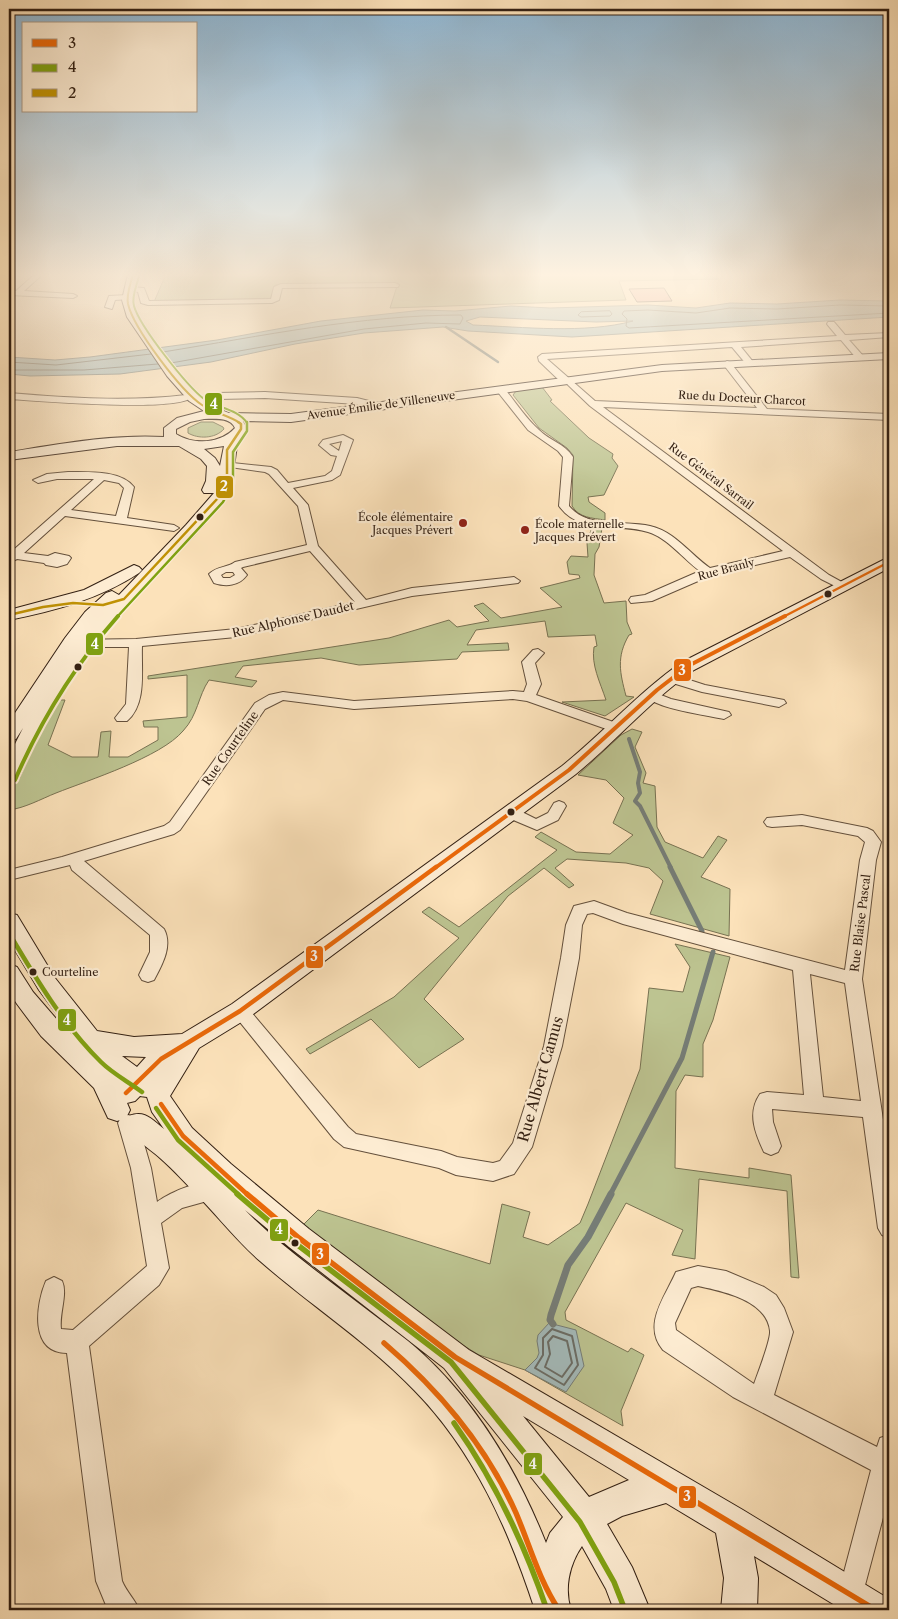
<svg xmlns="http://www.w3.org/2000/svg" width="898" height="1619" viewBox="0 0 898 1619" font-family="'Libre Caslon Text',serif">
  <rect width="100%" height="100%" fill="#fce2ba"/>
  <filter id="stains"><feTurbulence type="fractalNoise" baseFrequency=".004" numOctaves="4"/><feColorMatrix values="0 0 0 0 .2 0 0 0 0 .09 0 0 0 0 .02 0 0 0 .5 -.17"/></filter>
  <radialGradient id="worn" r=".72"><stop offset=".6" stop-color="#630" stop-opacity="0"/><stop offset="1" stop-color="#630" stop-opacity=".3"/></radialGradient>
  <!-- green -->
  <g fill="#bdc491" stroke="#787252">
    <polygon points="166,274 715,274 719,279 619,281 626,300 390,308 398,283 275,285 272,300 154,302"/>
    <path d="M542,387L552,400L550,401L589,438L613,454L612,458L618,466L604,495L588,497L589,502L605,513V520C592,518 579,518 572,506L573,455L567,448L539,428L513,395L516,391Z"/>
    <path d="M201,422H213L223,427L224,429C215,439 198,439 188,433V428Z"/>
    <path d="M592,527L602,528L599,547L595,554L594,575L604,603L626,601L627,622L632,634L629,635C616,657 620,673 626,696L634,697L605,716L562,702L606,700C600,682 591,665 594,647L597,646L595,635L548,637L545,621L476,630L467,645L508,643L509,650L462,652L457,659L359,665L321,658L243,666L235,677L257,681L252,687L209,680C198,696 198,715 183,731C161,757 89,780 56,793C41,799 25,808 9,810C9,778 41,729 56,700H65L48,745L72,757H98L101,732L111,731L109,757H128L158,740V727H144L143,721L187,717V675L148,679V676L389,638L449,620L457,627L489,621L474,606L483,603L501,618L562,607L540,588L580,578L579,575L569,574L567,562L571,556L588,557L587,543Z"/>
    <polygon points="632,729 642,732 635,747 646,773 643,783 655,786 657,827 665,842 703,858 718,836 727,840 701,877 730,889 729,936 650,914 663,881 649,868 626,863 567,859 555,868 574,885 569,888 544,868 508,896 424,999 464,1039 419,1068 371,1019 310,1054 306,1049 394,997 459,938 422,912 429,907 459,927 557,850 535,837 541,832 576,852 610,854 633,835 613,823 624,798 606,780 578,775 621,735"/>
    <polygon points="675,944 730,957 713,1020 703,1044 703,1077 685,1075 676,1091 675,1168 749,1178 749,1168 791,1175 799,1278 791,1277 787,1191 699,1179 695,1259 672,1255 683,1230 626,1203 565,1312 566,1320 628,1352 631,1348 644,1355 621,1411 623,1426 525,1370 479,1355 446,1335 302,1226 318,1210 490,1264 502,1204 530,1212 523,1237 548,1245 580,1223 588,1204 640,1069 649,988 683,992 690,967"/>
  </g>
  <!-- water -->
  <g fill="#a4bbbb" stroke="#767d77" fill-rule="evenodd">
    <path d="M840,300L889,301V317L572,337L468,331L443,327L364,333L295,344L211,362L120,374L30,376L9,374V357L55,360L90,357L217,340L321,321L423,310L455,311L511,306L550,308L648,305L696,308L730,303L777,304ZM480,317L596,322L633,321C585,334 523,327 473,325L466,321Z"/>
    <polygon points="549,1323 576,1330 584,1366 566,1392 525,1370 537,1358 539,1353 537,1341 538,1335"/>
  </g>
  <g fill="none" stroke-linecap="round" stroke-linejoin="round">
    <!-- shore-far1 -->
    <g stroke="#6b6d66" stroke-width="1">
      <polyline points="889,306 840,305 777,309 730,308 696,313 648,310 624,311 622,314 627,319 626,326 629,328 889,313"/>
      <polygon points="610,311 612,314 610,316 581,317 578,315 581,312"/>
      <path d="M163,352C262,336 361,315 461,315L463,318L460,324L426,323L364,329L171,363"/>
      <polyline points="9,362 56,365 151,354"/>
      <polyline points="9,370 84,370 158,364"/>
    </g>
    <!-- shore -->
    <g stroke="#6b6d66" stroke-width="2">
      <polygon points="552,1329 572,1336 578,1365 564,1385 535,1368 543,1355 543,1338"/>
      <polygon points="553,1336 567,1341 572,1363 562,1377 545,1367 550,1354 548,1342"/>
    </g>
    <!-- stream-far3 -->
    <polyline stroke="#767d77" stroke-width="2.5" points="446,327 498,362"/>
    <!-- stream-far2 -->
    <polyline stroke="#767d77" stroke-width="4" points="629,739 640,772 638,783 640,793 635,801 640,806 671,868"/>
    <!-- stream-far1 -->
    <g stroke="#767d77" stroke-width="5">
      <polyline points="670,867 702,931"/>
      <polyline points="610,1195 682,1058 713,952"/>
    </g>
    <!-- stream -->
    <polyline stroke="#767d77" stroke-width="7" points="553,1324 550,1320 551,1315 568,1265 588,1237 611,1194"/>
  </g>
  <!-- building -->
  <polygon fill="#eb9e92" stroke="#321f12" points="664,288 672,301 637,302 629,289"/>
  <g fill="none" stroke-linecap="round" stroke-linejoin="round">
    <defs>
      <g id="street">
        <polygon points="35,274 43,274 24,291 73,294 77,296 73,298 9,295 9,291 16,291"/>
        <polygon points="395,283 399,285 398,287 282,288 279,300 272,303 148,305 141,303 138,292 125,289 129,287 144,288 149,301 271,299 274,287 281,284"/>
        <polygon points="127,295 130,295 130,299 115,300 112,309 105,307 109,296"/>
        <path d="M828,322H834L845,335L889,333V337L849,340L864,357L860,360L857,359L841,340L741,347L754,363L750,366L747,365L732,347L547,359L595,401L757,408L723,364L727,361L730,362L767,409L889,414V420L603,407L829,575L849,586L843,590L821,579L790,557L712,575L652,601L631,603L629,600L631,597L645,595L700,571C683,559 668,538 648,532C617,522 581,536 559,506L563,457L558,451L528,430L497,391V387H503C515,401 525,418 539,430C550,441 564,443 573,457L569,506C588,529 624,520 650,526C674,531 691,555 710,568L783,551L590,406L566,383H562L539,361L538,357L542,354L837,336L827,324Z"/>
        <polygon points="265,392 357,398 369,401 374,407 369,410 357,404 265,398 217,399 212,396 217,393"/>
        <path d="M9,393C68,398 127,402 186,395L191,398C173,412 38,401 9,399Z"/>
        <path d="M343,435L353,440L340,475L332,480L293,488L308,505L318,546L366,600L412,588L514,577L520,581L518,583L412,596L236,637L142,646C141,671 147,704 127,721H117L115,718L126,704L129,647H77L73,646L71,643L73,640L136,639L236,629L355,602L310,551L243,567L241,568L247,575C239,586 226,587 214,583L209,574C217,566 227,568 235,562L307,545L298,506L269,474L265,472L223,466V462L271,467L277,470L288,483L325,476L332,471L337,456L331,455L319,445L323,440ZM342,441L339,451L329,444ZM226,572H233L235,575L230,578H223L221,575Z"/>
        <path d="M68,472C89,472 121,470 134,487L127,518L174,525L179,528L174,531L65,516L24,553L48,556L55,553L69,556L71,558L67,564L57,567L46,565L44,563L17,559L9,563L10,553L94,479H57L38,483L33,480L47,474ZM104,480L119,483L124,488L116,516L71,510Z"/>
        <path d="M538,649L544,653L535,663L541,684L536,695L622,725L624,728L622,731H612L527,701L513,699L354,709L283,700L265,709L180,830L174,834L84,861L164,929C173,946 162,965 154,980L148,982L142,980L139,975L150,952V935L72,870L70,865L9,880V870L62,857L164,826L170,822L255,703L269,695L283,692L354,701L513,691L524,692L527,684L522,662L533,650Z"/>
        <polygon points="671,674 705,685 784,700 786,703 779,707 702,692 666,681 664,678"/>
        <path d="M651,691L671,699L729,712L731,715L724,719C706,715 656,709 644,695Z"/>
        <polygon points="559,801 564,803 566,806 558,820 537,830 506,817 503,813 506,809 516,809 536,819 548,813 554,803"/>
        <path d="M802,815L867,828L873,831L881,842L876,860L862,979L889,1160V1238L882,1235L878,1228L863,1117L772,1109L773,1122L781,1146L778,1152L771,1155L764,1152C755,1133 747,1113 760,1094L767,1092L804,1095L793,970L623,924L593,913L587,914L582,925L579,958L562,1046L532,1147L514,1174L493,1181L456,1175L439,1168L344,1147L334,1139L231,1011L234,1006L240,1004L246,1006L348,1127L356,1134L441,1151L457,1157L493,1163L500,1161L513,1143L544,1046L561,958L566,925L574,906L594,901L627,913L845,970L860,860L865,842L858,836L802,825L772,827L767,826L764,822L767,818ZM810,974L845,983L861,1101L823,1097Z"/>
        <path d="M128,1115L135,1117L138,1123L151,1168L157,1202C171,1192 202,1178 218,1184L221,1191L218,1198L182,1208L161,1223L169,1268L159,1285L89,1346L122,1581C127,1593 135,1599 139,1610H108L96,1581L67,1353C29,1353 36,1304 46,1281L54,1277L62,1281C68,1294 59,1313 61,1329L73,1330L147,1266L131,1168L118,1123L121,1117Z"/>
        <path d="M698,1266L726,1271L764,1287L776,1295L784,1308L793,1332L774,1395L877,1447L880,1438L889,1435V1495L860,1604L851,1608L842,1604L838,1595L871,1470L733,1397L663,1350C642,1325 665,1297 676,1272ZM698,1286C722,1291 767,1300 770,1331C771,1339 758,1373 754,1384L676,1330L675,1323L691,1288Z"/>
      </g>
      <g id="secondary">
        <path d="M128,274H138L132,300L137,317L175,371L198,396L211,406L229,413L291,414L662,365L889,353V359L662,371L291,422L243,421L247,429L237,445L232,481L225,498C201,532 168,560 140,591C89,647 47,708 19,778L16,782L9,784V756L23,728L16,739L9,741V722L65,638L85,612L106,593L112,591L119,595L186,525L214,493H204L202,490L206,481L207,466L201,459L179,446H117L9,460V452C60,444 113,434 164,437V428L177,418L204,411L189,401L167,376L127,317L122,300ZM204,419C215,419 230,417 235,428C220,444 194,445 176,434V429L190,422ZM224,446L220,466L215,458L204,449Z"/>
        <path d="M889,557V568L694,670C651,700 616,741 576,774L248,1018L199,1048L170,1096L192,1128L231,1164L309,1229L469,1350L743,1510L889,1599V1610H843L754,1556L758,1578L757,1610H721L724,1578L716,1533L666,1503L622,1516L607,1524L632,1567L650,1610H614L606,1589L582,1546C569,1565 564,1589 571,1610H535C509,1530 474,1451 414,1390C368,1342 310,1305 260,1261C238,1242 220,1219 200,1198C187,1185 174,1170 160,1158C148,1147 132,1139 125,1124L129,1116C145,1110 151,1119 164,1129L152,1112L147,1097L140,1096L135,1101L127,1103L130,1110L126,1118L117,1121L108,1118L94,1088L41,1036L17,1004L9,992V964L17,967L33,992L59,1022L74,1037L39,990L9,940V913L17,915L55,978L97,1031L134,1037L182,1034L232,1004L562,766C603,733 639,692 682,662ZM122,1056L146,1057L137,1067ZM245,1210L289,1247L444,1368L563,1517L550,1533L546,1543C516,1468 471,1393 408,1341C376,1316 343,1292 311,1267C288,1249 265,1231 245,1210ZM523,1416L629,1480L589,1497Z"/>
        <path d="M134,565L139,567L142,570L139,573C100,599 54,611 9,620V610L84,590Z"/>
      </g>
    </defs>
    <!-- street casing -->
    <use href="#street" stroke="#64503c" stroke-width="2"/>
    <!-- secondary casing -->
    <use href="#secondary" stroke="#321f12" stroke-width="2"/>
    <!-- street -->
    <use href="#street" fill="#fdecd2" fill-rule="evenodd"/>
    <!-- secondary -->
    <use href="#secondary" fill="#fdecd2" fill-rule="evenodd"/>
    <defs>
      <polyline id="bus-1-far3" points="783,617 889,562"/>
      <polyline id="bus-1-far2" points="435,868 569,770 657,690 688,666 785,616"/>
      <g id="bus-1-far1">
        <polyline points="126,1093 161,1059 240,1011 436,867"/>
        <polyline points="161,1104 183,1136 248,1195"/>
      </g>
      <g id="bus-1">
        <polyline points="247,1194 299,1238 455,1357 876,1610"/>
        <path d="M384,1343C440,1391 486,1445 516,1513C530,1546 539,1580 559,1610"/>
      </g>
      <path id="bus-2-far4" d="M139,276C137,285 131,297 134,306C140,327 187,386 204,399C217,408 238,409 247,423"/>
      <polyline id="bus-2-far3" points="117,617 223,502 233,484 233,452 247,431 247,422"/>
      <path id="bus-2-far2" d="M15,780C41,720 75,665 118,616"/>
      <g id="bus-2-far1">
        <path d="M9,933C35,977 64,1026 101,1062C113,1074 129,1082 142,1092"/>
        <polyline points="156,1108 178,1140 239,1195"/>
      </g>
      <g id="bus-2">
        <polyline points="237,1194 295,1243 451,1362 580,1522 614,1582 625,1610"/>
        <path d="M454,1423C495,1481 524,1543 547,1610"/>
      </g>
      <path id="bus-3-far1" d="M133,274C131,283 126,294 128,304C134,329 181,391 202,405C214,413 228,415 240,423"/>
      <polyline id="bus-3" points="9,615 43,607 73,603 103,605 124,599 218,498 227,482 227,450 241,429 241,424 238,422"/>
    </defs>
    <!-- bus-1-far3 casing -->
    <use href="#bus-1-far3" stroke="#fdecd2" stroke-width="5"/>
    <!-- bus-1-far2 casing -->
    <use href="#bus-1-far2" stroke="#fdecd2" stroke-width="8"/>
    <!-- bus-1-far1 casing -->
    <use href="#bus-1-far1" stroke="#fdecd2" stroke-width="8"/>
    <!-- bus-1 casing -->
    <use href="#bus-1" stroke="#fdecd2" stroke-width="9"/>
    <!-- bus-2-far4 casing -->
    <use href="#bus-2-far4" stroke="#fdecd2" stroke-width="4"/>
    <!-- bus-2-far3 casing -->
    <use href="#bus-2-far3" stroke="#fdecd2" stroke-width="5"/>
    <!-- bus-2-far2 casing -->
    <use href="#bus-2-far2" stroke="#fdecd2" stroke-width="8"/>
    <!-- bus-2-far1 casing -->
    <use href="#bus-2-far1" stroke="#fdecd2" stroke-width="8"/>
    <!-- bus-2 casing -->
    <use href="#bus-2" stroke="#fdecd2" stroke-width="9"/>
    <!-- bus-3-far1 casing -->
    <use href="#bus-3-far1" stroke="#fdecd2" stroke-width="4"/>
    <!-- bus-3 casing -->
    <use href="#bus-3" stroke="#fdecd2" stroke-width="5"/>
    <!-- bus-1-far3 -->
    <use href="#bus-1-far3" stroke="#eb6909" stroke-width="2.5"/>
    <!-- bus-1-far2 -->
    <use href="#bus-1-far2" stroke="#eb6909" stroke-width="4"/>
    <!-- bus-1-far1 -->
    <use href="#bus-1-far1" stroke="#eb6909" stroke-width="4.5"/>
    <!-- bus-1 -->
    <use href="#bus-1" stroke="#eb6909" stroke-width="5.5"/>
    <!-- bus-2-far4 -->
    <use href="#bus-2-far4" stroke="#80a211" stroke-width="2"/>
    <!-- bus-2-far3 -->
    <use href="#bus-2-far3" stroke="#80a211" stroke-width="2.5"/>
    <!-- bus-2-far2 -->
    <use href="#bus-2-far2" stroke="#80a211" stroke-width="4"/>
    <!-- bus-2-far1 -->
    <use href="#bus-2-far1" stroke="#80a211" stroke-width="4.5"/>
    <!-- bus-2 -->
    <use href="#bus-2" stroke="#80a211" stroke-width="5.5"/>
    <!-- bus-3-far1 -->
    <use href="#bus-3-far1" stroke="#c09205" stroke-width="2"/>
    <!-- bus-3 -->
    <use href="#bus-3" stroke="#c09205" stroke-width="2.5"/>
  </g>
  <!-- sky -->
  <linearGradient id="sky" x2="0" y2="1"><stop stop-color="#8db7d6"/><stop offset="0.55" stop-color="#fef2e0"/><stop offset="1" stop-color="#fef2e0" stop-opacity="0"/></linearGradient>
  <rect width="898" height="500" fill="url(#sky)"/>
  <!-- markers -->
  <g fill="#321f12" stroke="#fdecd2" stroke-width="2">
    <circle cx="200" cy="517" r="4.5"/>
    <circle cx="828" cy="594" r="4.5"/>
    <circle cx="78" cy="667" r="4.5"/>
    <circle cx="511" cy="812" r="4.5"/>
    <circle cx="33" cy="972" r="4.5"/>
    <circle cx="295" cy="1243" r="4.5"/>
  </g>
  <g fill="#8f2418" stroke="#fdecd2" stroke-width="2">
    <circle cx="463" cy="523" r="5"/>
    <circle cx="525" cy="530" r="5"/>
  </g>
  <g text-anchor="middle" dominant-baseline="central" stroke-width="4.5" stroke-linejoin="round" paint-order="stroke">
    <!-- far-street labels -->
    <g font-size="11" fill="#321f12" stroke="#fdecd2">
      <text transform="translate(742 398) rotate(3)">Rue du Docteur Charcot</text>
      <text transform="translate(381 405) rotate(-8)">Avenue Émilie de Villeneuve</text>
      <text transform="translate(711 476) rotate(37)">Rue Général Sarrail</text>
      <text transform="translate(726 569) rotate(-15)">Rue Branly</text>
    </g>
    <!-- far-poi labels -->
    <g font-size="11" fill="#321f12" stroke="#fdecd2" text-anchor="end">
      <text x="453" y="517">École élémentaire<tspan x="453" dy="13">Jacques Prévert</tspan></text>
      <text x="535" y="524" text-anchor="start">École maternelle<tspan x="535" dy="13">Jacques Prévert</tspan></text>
    </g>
    <!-- bus labels -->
    <g font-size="11" fill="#321f12" stroke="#fdecd2" text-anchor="start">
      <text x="42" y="972">Courteline</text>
    </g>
    <!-- street labels -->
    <g font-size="12" fill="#321f12" stroke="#fdecd2">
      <text transform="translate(293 619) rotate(-13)">Rue Alphonse Daudet</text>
      <text transform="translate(230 748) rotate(-55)">Rue Courteline</text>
      <text transform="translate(860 923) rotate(-83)">Rue Blaise Pascal</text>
    </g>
    <!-- near-street labels -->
    <g font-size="15" fill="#321f12" stroke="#fdecd2">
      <text transform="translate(540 1079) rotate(-74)">Rue Albert Camus</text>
    </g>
  </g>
  <g stroke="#fdecd2" stroke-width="2">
    <rect x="204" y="392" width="19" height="24" rx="5" fill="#80a211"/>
    <rect x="215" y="475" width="19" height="24" rx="5" fill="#c09205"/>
    <rect x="85" y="632" width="19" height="24" rx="5" fill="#80a211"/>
    <rect x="673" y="658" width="19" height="24" rx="5" fill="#eb6909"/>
    <rect x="305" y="945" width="19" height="24" rx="5" fill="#eb6909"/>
    <rect x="57" y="1008" width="20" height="24" rx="5" fill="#80a211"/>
    <rect x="269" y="1218" width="20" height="24" rx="5" fill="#80a211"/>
    <rect x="311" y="1242" width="19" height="24" rx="5" fill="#eb6909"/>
    <rect x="523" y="1452" width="20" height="24" rx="5" fill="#80a211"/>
    <rect x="678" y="1485" width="19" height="24" rx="5" fill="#eb6909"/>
  </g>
  <g font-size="14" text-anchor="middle" font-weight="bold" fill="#fff">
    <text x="214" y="409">4</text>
    <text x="224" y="491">2</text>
    <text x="95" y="649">4</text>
    <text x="682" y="675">3</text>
    <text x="314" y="961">3</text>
    <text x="67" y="1025">4</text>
    <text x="279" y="1234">4</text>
    <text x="320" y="1259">3</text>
    <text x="533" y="1469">4</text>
    <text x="687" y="1501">3</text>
  </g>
  <!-- margin -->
  <rect width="898" height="1619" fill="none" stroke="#fce2ba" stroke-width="30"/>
  <rect x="10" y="10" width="878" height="1599" fill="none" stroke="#321f12" stroke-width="2.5"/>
  <rect x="15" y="15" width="868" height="1589" fill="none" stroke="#321f12"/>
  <!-- legend -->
  <rect x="22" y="22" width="175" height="90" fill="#fdecd2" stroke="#ac9a85"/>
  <rect x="32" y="39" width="25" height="8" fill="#eb6909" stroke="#ac9a85"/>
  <text x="68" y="48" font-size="15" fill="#321f12">3</text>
  <rect x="32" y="64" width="25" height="8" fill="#80a211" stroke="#ac9a85"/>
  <text x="68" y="72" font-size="15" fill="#321f12">4</text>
  <rect x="32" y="89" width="25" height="8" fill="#c09205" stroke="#ac9a85"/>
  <text x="68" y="98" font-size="15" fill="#321f12">2</text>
  <rect width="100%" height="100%" filter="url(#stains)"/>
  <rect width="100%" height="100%" fill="url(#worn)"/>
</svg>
